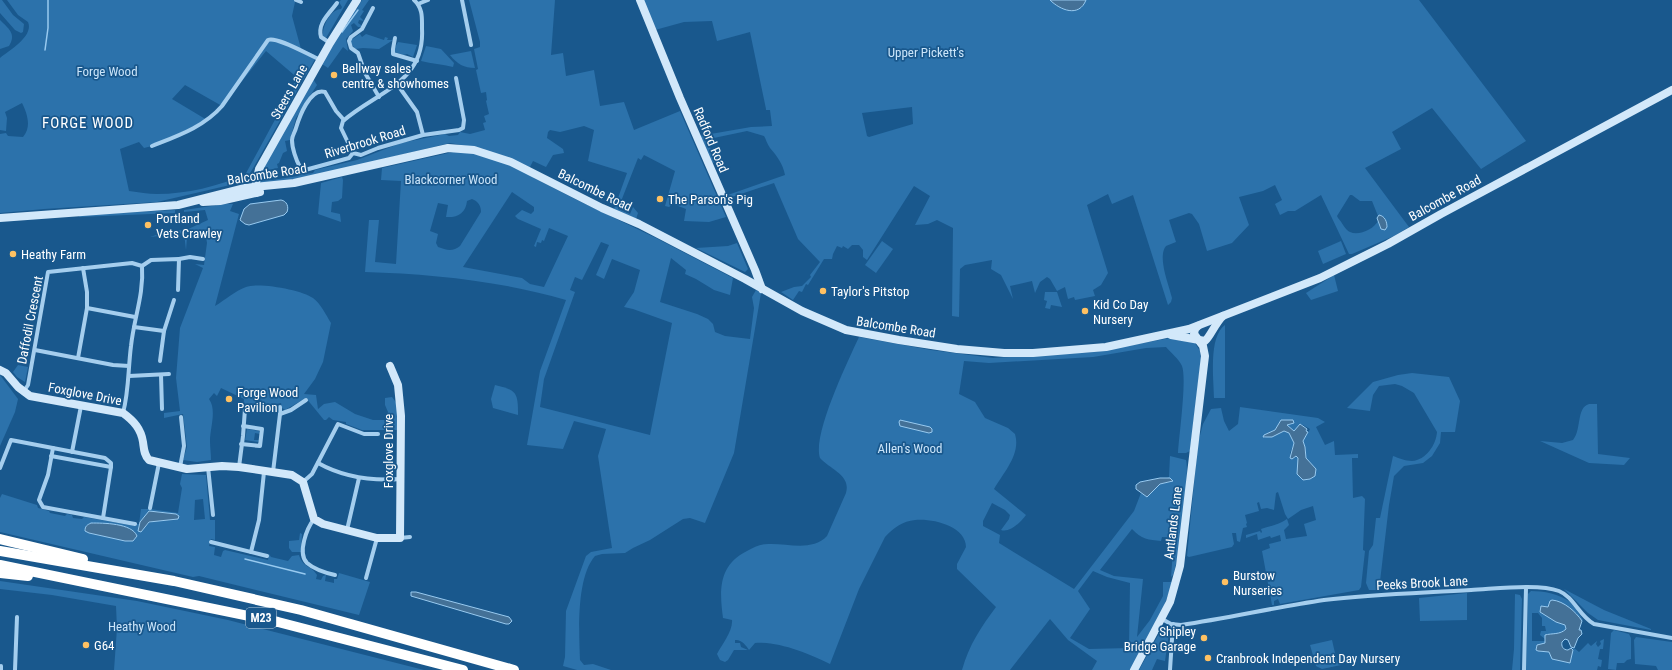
<svg xmlns="http://www.w3.org/2000/svg" width="1672" height="670" viewBox="0 0 1672 670" font-family="'Roboto Condensed',sans-serif">
  <rect width="100%" height="100%" fill="#19588d"/>
  <!-- green -->
  <g fill="#2c72ab" fill-rule="evenodd">
    <polygon points="0,0 2,0 13,15 24,24 23,32 21,33 15,30 0,13"/>
    <path d="M7,0H294L295,2L292,16L301,49L315,55L313,58L315,59L248,177L243,182L157,202L44,209L0,213V134L6,133L8,136L23,137C32,127 27,113 22,103L5,112L7,118L6,131L0,130V58C10,50 34,36 28,22L18,15ZM266,51L300,80L298,83H294L293,85L294,89L277,116L245,175C218,186 187,194 157,194C148,194 139,192 129,191L120,149L139,142L144,148L152,146L207,120L172,99L185,85L222,106Z"/>
    <path d="M341,0H348L326,38L323,36C322,26 331,9 341,9L342,7L339,2Z"/>
    <polygon points="362,0 369,0 362,10 364,11 360,17 364,21 359,20 358,23 361,25 361,27 358,27 354,23 351,25 353,31 346,39 348,51 343,47 328,68 322,64 354,8 357,9"/>
    <path d="M469,0H555L551,55L563,53L566,76L594,70L600,106L624,102L634,130L680,111L726,217L709,222L684,221L686,209L673,204L669,207L665,206L675,171L644,155L641,160L638,158L618,209L630,214L633,207L638,213L636,219L614,209L627,173L588,161L594,130L584,126L560,132L550,130L548,132L547,138L563,149L564,153L553,155L546,167L533,161L530,167L534,178L577,200L656,238L733,278L730,295L714,290L696,279L685,274L686,270L671,258L660,302L697,314L708,319L713,324L715,332L725,336L750,339L754,308L752,297L756,290L761,293L734,453L705,523L690,518L683,519L650,540L633,548L625,553L602,554L595,556C576,578 579,632 580,660L584,665L593,664L611,670H577L563,666L565,657L566,611L586,556L591,552L612,548L598,456L606,429L574,421L563,449L527,445L540,371L566,300C501,281 432,274 365,272L369,220H379L375,262L396,264L401,181L381,180L382,168L453,152L484,149L450,143L317,175L271,183H260L259,176L313,79L317,85L296,118L290,140L285,141L287,151L283,153L279,163L277,164L278,168L268,170L269,175H267V178L272,180L298,176L303,172L305,174L313,173L315,170L357,160L401,143L445,134L449,136L458,135L460,132L470,134L485,130L483,123L486,122L484,116L489,114L486,101L487,100L486,92L481,93L476,70L478,69L474,49L480,47V42ZM512,192L534,207V211L531,214L522,210L515,216L518,219L541,229L534,246L536,247L537,242L541,243L542,240L544,241L549,228L568,236L544,287L530,284L522,278L463,267ZM472,199C478,201 481,206 481,212L460,246C453,252 446,250 438,247L436,243L438,234L430,231L438,203L448,205L446,217C457,218 466,213 467,201ZM601,242L609,245L596,275L604,279L612,259L640,270L634,292L624,307L633,309L672,323L650,435L540,407L544,379L575,292L570,290L575,277L582,280Z"/>
    <path d="M643,0H1419L1526,141L1481,169L1432,108L1392,132L1401,149L1365,168L1409,227L1394,236L1352,254H1349L1321,195L1295,211H1288L1280,215L1275,204L1282,200L1275,185L1263,191L1239,197L1249,225L1232,243L1207,251L1199,224L1192,214L1189,213L1169,220L1176,242L1166,246C1157,257 1169,285 1172,298L1171,302L1168,305L1133,195L1112,204L1108,194L1087,205L1108,273L1101,285L1093,290L1095,296L1075,300L1074,297L1068,299L1065,287L1057,291L1050,279L1047,277L1040,282L1035,293L1032,281L1010,286L1013,299L1001,275L991,269L992,260L965,265L960,269L959,317L952,316L953,228L937,220L928,224L915,225L930,196L914,186L867,260L863,257V250L859,245H852L848,249L843,246L842,248L837,246L833,254L832,259H824L808,285L806,284L802,292L799,291L793,300L781,292L794,287L802,286L811,277L810,275L820,262L798,239L774,183L726,199L725,196L785,175C783,164 777,156 770,148C767,144 766,139 764,136L747,131L709,139L708,142L716,162L711,163L699,136L751,127L772,126L770,110H766V109L750,32L717,41L712,21L684,22L655,30ZM912,107L913,124L869,137L867,136L862,113ZM1350,195H1352L1360,201H1372L1378,216L1379,215L1384,230L1380,227L1378,221C1374,229 1359,236 1350,232C1345,230 1342,222 1338,218L1337,216Z"/>
    <path d="M0,20C8,28 17,34 9,46L0,49Z"/>
    <polygon points="360,34 362,37 366,34 384,40 385,37 388,38 387,40 393,40 379,49 363,48 355,49 351,43 351,40"/>
    <polygon points="398,42 417,45 413,57 407,54 403,55 395,52 394,49"/>
    <path d="M426,46L441,49L454,63L453,67C442,64 432,64 421,61Z"/>
    <path d="M471,51L475,68C464,68 457,64 450,55Z"/>
    <polygon points="342,177 343,180 342,198 338,201 332,202 331,212 340,214 341,222 318,214 321,183"/>
    <path d="M225,204H233L230,211L239,214L215,306C225,300 235,291 246,287C259,282 302,290 313,298C321,304 326,315 331,323L323,362L315,379L304,394L316,395L318,409L324,404L335,402L355,414L373,420H386L388,412L385,405V398L392,397L398,405L397,430H362L346,424V422L333,420L329,417L326,420H324L306,398L285,410L282,408L281,403L276,404L277,412L243,408L244,399L221,388L217,396L214,393L209,399C217,410 210,428 210,441C210,447 211,454 211,460L197,462L183,460L187,447L183,414L164,418V413L180,411L176,378L180,328L203,268L195,264L204,265L207,243L206,237L203,236V234H189L187,237L186,250L184,233L150,237L169,231L186,230L208,220L205,210L184,212V210Z"/>
    <polygon points="175,210 175,213 79,217 80,215"/>
    <polygon points="882,241 893,249 876,273 865,265"/>
    <polygon points="1341,241 1346,254 1323,264 1318,251"/>
    <polygon points="737,243 748,269 745,272 696,248 728,246"/>
    <polygon points="1334,275 1338,291 1311,300 1306,293"/>
    <polygon points="1045,292 1057,292 1062,307 1051,305 1050,309 1045,308 1047,301 1044,300"/>
    <path d="M1225,325V398H1214C1214,380 1208,337 1225,325Z"/>
    <path d="M859,337L931,350L993,358L1094,352L1170,338L1195,343L1200,351L1201,359L1190,451L1186,453H1178C1179,436 1187,379 1182,366C1179,359 1171,353 1166,347L1146,348L1093,357L989,363L964,361L959,394L975,402L985,418L1008,428L1015,434C1021,454 1004,472 994,489L1026,515C1021,522 1010,533 1001,530L1009,519L1010,515L1005,510L992,503L983,521V526L1000,535L999,543L1074,589L1134,511L1141,493L1147,497L1160,484L1171,482L1170,478H1167L1169,477L1170,456L1186,460C1190,472 1179,563 1173,575L1171,577L1174,538L1162,537L1161,541C1149,540 1141,539 1132,529L1100,570L1114,576L1143,579L1137,637L1150,620L1163,596V582H1173L1163,608L1131,670H1092L1097,661L1068,640L1050,619L1010,670H962C969,645 981,627 996,607L957,569V564L966,547C966,526 932,518 915,520C903,521 893,528 885,537L859,589L830,664C810,654 778,641 755,643L749,650C746,645 741,639 735,640V643H740L741,647L748,650H734L728,660L725,662L720,660L717,654C722,644 733,631 732,620L723,618C719,589 719,565 747,551C754,547 760,544 768,544C787,543 812,552 827,536L846,493C851,475 831,470 820,458C812,435 848,361 859,337ZM1093,571L1107,577L1130,583L1129,648L1089,649L1070,638L1090,609L1078,591Z"/>
    <polygon points="18,365 28,367 25,382 17,377 13,372"/>
    <path d="M1412,373L1449,377L1460,401L1455,432H1441L1440,443L1432,456L1423,463L1404,466L1394,476L1389,505L1379,590H1369L1366,583L1369,551L1373,545L1376,518H1380L1393,456C1399,458 1405,461 1412,461C1426,460 1436,445 1437,432L1414,393L1402,386L1395,384L1379,386L1373,395L1370,411L1347,408L1373,382L1398,375Z"/>
    <polygon points="0,375 18,399 15,412 0,446"/>
    <path d="M495,385C517,390 518,393 518,415L493,408L491,399Z"/>
    <path d="M1589,404H1597L1598,454L1630,458L1624,465L1589,463L1540,441L1562,443L1573,440C1582,429 1576,408 1589,404Z"/>
    <path d="M1240,407L1318,418L1325,422L1316,427L1325,445L1334,441L1335,455L1358,454V458H1352L1353,498L1362,496L1365,499L1363,550L1365,551L1361,587L1359,590L1280,604L1278,599L1274,601V605H1272L1262,551L1270,548L1269,544L1281,541L1280,535L1271,538L1270,536L1258,540L1257,534L1246,538V535L1260,531L1261,533L1262,532L1261,529C1270,526 1279,525 1287,519L1289,525L1284,530L1286,539L1307,536L1304,524L1316,520L1313,506L1301,510L1288,519L1285,514L1278,492L1276,493L1274,510L1267,508L1261,509L1259,502L1257,503L1259,511L1245,515L1247,523L1246,524L1247,527L1243,528L1240,542L1237,541L1236,533H1232L1234,544L1232,547L1189,557L1187,556L1198,443L1203,424L1211,409L1221,408L1224,421L1229,431L1238,424ZM1282,420H1293L1292,424L1287,425L1294,431L1301,424L1310,429L1303,441L1305,447L1306,458L1315,468V476C1309,480 1303,480 1298,475V458L1296,456L1291,459L1290,453L1294,443L1289,433L1284,431L1264,438V435L1275,430Z"/>
    <polygon points="247,429 259,431 260,434 255,433 254,440 259,440 258,442 245,440"/>
    <path d="M182,474L206,475L210,520H215V540L211,539L209,546L215,547L214,555L221,557L223,551L225,550L268,560L269,554L271,557L288,561L292,556L299,555C303,568 311,565 317,575L316,579L321,580L323,576L326,575L325,581L334,583V579H337L339,573L370,582L359,615L199,576L193,577L0,532V498L2,494L37,505L38,508L49,511L50,513L65,516L67,514L72,515L73,518L82,519L84,517L136,526V524H139L141,509H150L178,513L182,488L180,484ZM203,499L205,519L194,520L195,500ZM156,511L176,514L179,516L175,520L155,521L149,523L141,532L138,531ZM91,523L107,524L131,529L133,541H125L89,533Z"/>
    <polygon points="300,533 302,534 301,552 292,552 289,548 289,541 299,540"/>
    <polygon points="0,581 137,601 228,620 424,670 114,670 117,628 116,606 52,595 0,589"/>
    <polygon points="1564,589 1604,610 1651,629 1651,630 1598,620 1588,613"/>
    <path d="M1531,591C1543,591 1560,594 1570,602C1575,607 1579,614 1583,620L1582,621L1580,618L1565,625V630C1560,634 1553,634 1546,634L1545,639L1540,635L1541,631H1546L1545,626H1542V618L1538,613H1532V641H1545V644L1536,646L1537,651L1549,652L1552,659L1570,663L1571,653L1574,648L1579,652L1588,643L1591,646L1597,641L1596,644L1598,647L1601,644L1600,641L1604,639L1603,649H1600L1598,659L1602,660L1601,667L1598,666L1597,670H1526L1528,594Z"/>
    <polygon points="1467,593 1467,620 1420,621 1419,598"/>
    <polygon points="1515,594 1520,595 1522,599 1520,670 1512,670 1514,649"/>
    <polygon points="1164,628 1167,629 1169,633 1165,661 1157,659 1152,670 1139,670 1161,630"/>
    <polygon points="1614,630 1629,634 1631,638 1631,659 1627,660 1624,663 1617,663 1616,670 1608,669 1611,633"/>
    <polygon points="1636,637 1672,642 1672,670 1658,670 1656,666 1635,664 1634,640"/>
    <polygon points="1332,640 1337,662 1341,665 1322,669 1316,666 1310,645"/>
  </g>
  <!-- water -->
  <g fill="#447197" stroke="#98caf0">
    <path d="M1050,0H1086C1079,18 1060,10 1050,0Z"/>
    <path d="M281,200C287,201 289,207 287,212L284,215L249,225L245,224L240,220L244,209L250,204Z"/>
    <path d="M1379,215C1385,216 1387,222 1387,227L1385,230L1381,229L1377,218Z"/>
    <polygon points="900,420 930,427 932,429 932,432 929,433 900,426 899,422"/>
    <polygon points="1281,420 1293,420 1294,423 1287,425 1294,431 1300,424 1307,429 1306,431 1308,432 1303,441 1305,447 1306,458 1316,469 1315,476 1310,479 1303,480 1297,474 1298,458 1296,456 1292,459 1290,458 1294,443 1289,433 1284,431 1272,437 1263,437 1264,435 1275,430"/>
    <polygon points="1160,478 1170,478 1173,481 1160,484 1147,497 1136,489 1136,485 1140,482"/>
    <polygon points="149,511 176,514 179,516 178,519 149,522 141,532 138,531 140,522"/>
    <path d="M91,523C103,523 132,523 137,536L133,541H125L89,533L85,531C85,526 87,525 91,523Z"/>
    <polygon points="411,592 416,592 509,617 512,621 509,624 506,624 411,596"/>
    <path d="M1552,600C1564,601 1576,612 1582,621L1579,630H1581L1582,634L1578,638L1574,648L1571,647L1568,640L1565,639L1562,642C1561,646 1563,650 1568,650L1571,648L1573,650L1570,663L1552,659L1549,652L1538,651L1536,650L1537,645L1545,643V635C1552,633 1560,635 1566,629L1565,625L1556,622L1540,612L1541,606L1548,607L1550,601Z"/>
  </g>
  <g fill="none" stroke-linecap="round" stroke-linejoin="round">
    <!-- stream -->
    <g stroke="#98caf0" stroke-width="1.5">
      <polyline points="342,32 358,10"/>
      <polyline points="45,50 48,28 48,0"/>
      <polyline points="245,559 305,574"/>
    </g>
    <!-- street -->
    <g stroke="#a5ceee" stroke-width="4">
      <polyline points="296,0 301,2"/>
      <polyline points="462,0 471,45"/>
      <polyline points="418,4 428,0"/>
      <polyline points="373,8 362,29 351,37 349,41 351,48 358,53 365,73 379,97"/>
      <polyline points="395,38 393,49 393,54 417,61"/>
      <path d="M330,43L321,37C317,23 330,13 337,3"/>
      <polyline points="397,84 417,112 423,135"/>
      <path d="M344,120L336,111L325,92C310,87 299,118 296,128C295,132 292,136 292,140C292,148 296,160 300,167L305,170L349,158L353,153"/>
      <path d="M152,146C177,136 204,127 222,106L268,40C277,36 310,56 321,60"/>
      <path d="M353,153L341,128L343,121C376,92 425,83 422,29C422,18 423,8 414,0"/>
      <polyline points="353,153 361,155 378,148 423,135 459,130 463,128 464,120 456,78"/>
      <polyline points="179,259 190,257 203,259"/>
      <polyline points="142,266 151,260 179,259 178,290"/>
      <polyline points="87,308 135,317"/>
      <polyline points="134,327 164,331"/>
      <polyline points="35,350 113,365 129,366"/>
      <polyline points="78,358 87,308 87,292 83,268"/>
      <polyline points="160,361 164,331 174,300"/>
      <polyline points="161,375 162,409"/>
      <polyline points="129,376 169,374"/>
      <path d="M24,391L28,385L48,272L132,263L142,266C144,294 134,318 131,346C128,369 129,391 123,413"/>
      <polyline points="280,407 280,414"/>
      <polyline points="241,444 260,446 262,429 243,426"/>
      <polyline points="53,448 48,475 39,500 43,507 135,524"/>
      <polyline points="72,452 81,406"/>
      <polyline points="51,456 111,467"/>
      <path d="M318,463C343,477 372,481 400,479"/>
      <polyline points="180,467 184,446 181,417"/>
      <polyline points="208,467 213,515"/>
      <polyline points="239,467 243,436 245,409"/>
      <polyline points="0,468 11,440 105,458 111,463 111,467 103,518"/>
      <polyline points="273,472 280,414 291,410 306,400"/>
      <polyline points="303,482 312,474 338,424 364,434 378,434"/>
      <polyline points="150,508 159,463"/>
      <path d="M314,519C307,528 297,553 307,563C314,569 326,573 335,575"/>
      <polyline points="347,530 359,478"/>
      <polyline points="400,538 410,537"/>
      <polyline points="211,542 267,556"/>
      <polyline points="251,552 259,520 264,472"/>
      <polyline points="366,578 377,538"/>
      <path d="M1162,619L1171,624L1181,625C1229,618 1276,607 1324,600C1373,594 1422,593 1471,590C1494,589 1539,583 1559,591C1574,597 1579,616 1594,624L1672,638"/>
      <polyline points="1,670 1,666"/>
      <polyline points="15,670 17,617"/>
      <polyline points="1170,670 1173,624"/>
      <polyline points="1524,670 1526,588"/>
    </g>
    <!-- secondary -->
    <g stroke="#d2e8fa" stroke-width="8">
      <polyline points="640,0 680,98 755,270 762,289"/>
      <polyline points="256,193 255,187 259,169 330,43 357,0"/>
      <polyline points="203,202 220,201 260,192"/>
      <polyline points="0,218 178,205 245,188 294,183 448,148 474,150 511,162 602,208 639,224 745,279 802,311 846,330 899,340 957,349 1004,353 1033,353 1106,347 1189,329 1320,278 1388,244 1441,214 1672,90"/>
      <path d="M1171,335L1205,341C1210,337 1216,322 1223,316"/>
      <path d="M0,370L6,373L18,387L30,396L123,413C134,421 141,429 143,442C144,449 144,455 149,460L187,469L222,466L239,467L292,475L303,482L314,519L323,524L377,538H400L401,416L398,385L390,366"/>
      <polyline points="1134,670 1170,602 1180,566 1205,356 1203,346 1194,334 1195,329 1198,326"/>
    </g>
    <!-- highway -->
    <g stroke="#fff" stroke-width="10">
      <polyline points="0,539 83,559"/>
      <polyline points="0,551 174,581 301,610 514,670"/>
      <polyline points="0,565 278,622 463,670"/>
      <polyline points="0,573 28,576"/>
    </g>
  </g>
  <!-- markers -->
  <g fill="#ffc162" stroke="#19588d" stroke-width="1.5">
    <circle cx="334" cy="75" r="4"/>
    <circle cx="660" cy="199" r="4"/>
    <circle cx="148" cy="225" r="4"/>
    <circle cx="13" cy="254" r="4"/>
    <circle cx="823" cy="291" r="4"/>
    <circle cx="1085" cy="311" r="4"/>
    <circle cx="229" cy="399" r="4"/>
    <circle cx="1225" cy="582" r="4"/>
    <circle cx="1204" cy="638" r="4"/>
    <circle cx="86" cy="645" r="4"/>
    <circle cx="1208" cy="658" r="4"/>
  </g>
  <g text-anchor="middle" dominant-baseline="central" stroke-width="3.5" stroke-linejoin="round" paint-order="stroke">
    <!-- shield labels -->
    <rect fill="#19588d" stroke="#bacddd" stroke-width="1" x="246" y="608" width="30" height="20" rx="3"/>
    <g font-size="12" font-weight="bold" fill="#fff">
      <text x="261" y="618">M23</text>
    </g>
    <!-- park labels -->
    <g font-size="13" fill="#cbe5fa" stroke="#19588d">
      <text x="926" y="52">Upper Pickett's</text>
      <text x="107" y="71">Forge Wood</text>
      <text x="451" y="179">Blackcorner Wood</text>
      <text x="910" y="448">Allen's Wood</text>
      <text x="142" y="626">Heathy Wood</text>
    </g>
    <!-- poi labels -->
    <g font-size="13" fill="#fff" stroke="#19588d" text-anchor="start">
      <text x="342" y="68">Bellway sales<tspan x="342" dy="15">centre &amp; showhomes</tspan></text>
      <text x="668" y="199">The Parson's Pig</text>
      <text x="156" y="218">Portland<tspan x="156" dy="15">Vets Crawley</tspan></text>
      <text x="21" y="254">Heathy Farm</text>
      <text x="831" y="291">Taylor's Pitstop</text>
      <text x="1093" y="304">Kid Co Day<tspan x="1093" dy="15">Nursery</tspan></text>
      <text x="237" y="392">Forge Wood<tspan x="237" dy="15">Pavilion</tspan></text>
      <text x="1233" y="575">Burstow<tspan x="1233" dy="15">Nurseries</tspan></text>
      <text x="1196" y="631" text-anchor="end">Shipley<tspan x="1196" dy="15">Bridge Garage</tspan></text>
      <text x="94" y="645">G64</text>
      <text x="1216" y="658">Cranbrook Independent Day Nursery</text>
    </g>
    <!-- street labels -->
    <g font-size="13" fill="#fff" stroke="#19588d">
      <text transform="translate(289 92) rotate(-61)">Steers Lane</text>
      <text transform="translate(711 140) rotate(67)">Radford Road</text>
      <text transform="translate(365 142) rotate(-17)">Riverbrook Road</text>
      <text transform="translate(267 174) rotate(-9)">Balcombe Road</text>
      <text transform="translate(595 190) rotate(26)">Balcombe Road</text>
      <text transform="translate(1445 198) rotate(-29)">Balcombe Road</text>
      <text transform="translate(30 320) rotate(-79)">Daffodil Crescent</text>
      <text transform="translate(896 327) rotate(9)">Balcombe Road</text>
      <text transform="translate(85 394) rotate(11)">Foxglove Drive</text>
      <text transform="translate(388 451) rotate(-90)">Foxglove Drive</text>
      <text transform="translate(1173 523) rotate(-83)">Antlands Lane</text>
      <text transform="translate(1422 583) rotate(-3)">Peeks Brook Lane</text>
    </g>
    <!-- quarter labels -->
    <g font-size="15" letter-spacing="1" fill="#fff" stroke="#19588d">
      <text x="88" y="123">FORGE WOOD</text>
    </g>
  </g>
</svg>
